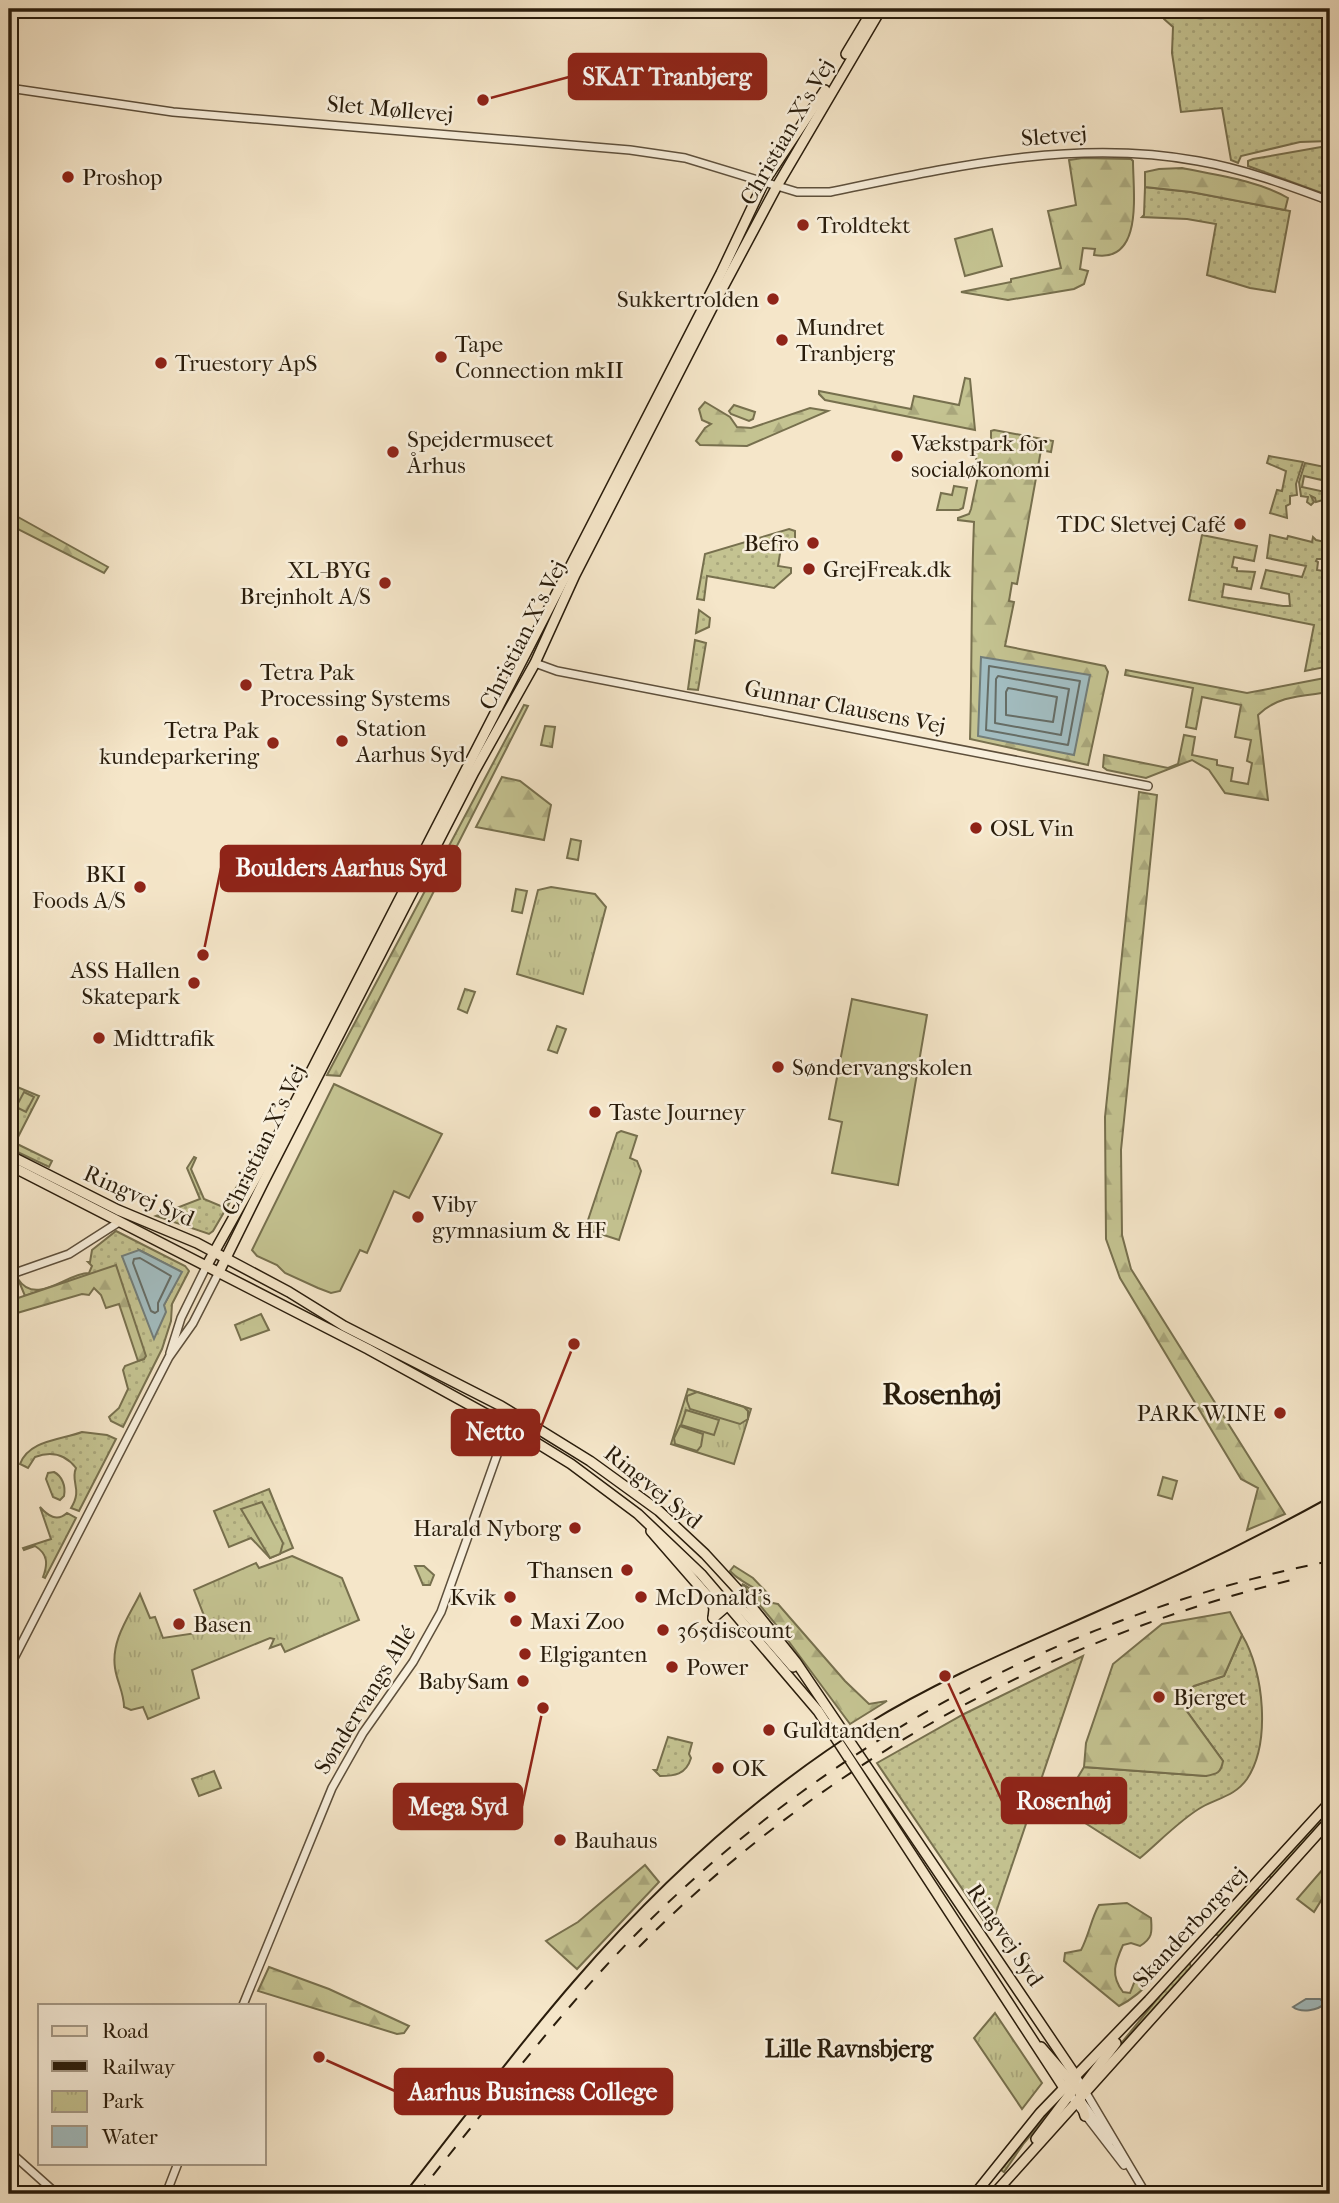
<svg xmlns="http://www.w3.org/2000/svg" width="1339" height="2203" viewBox="0 0 1339 2203" font-family="'IM FELL French Canon',serif">
  <defs>
    <pattern id="grass-dots" width="8" height="8" patternUnits="userSpaceOnUse" patternTransform="scale(1.75)"><rect width="8" height="8" fill="#c4c391"/><path d="M2 2h.1M6 6h.1" fill="none" stroke="#a9a77c" stroke-width="1.8" stroke-linecap="round"/></pattern>
    <pattern id="forest-firs" width="22" height="20" patternUnits="userSpaceOnUse" patternTransform="scale(1.75)"><rect width="22" height="20" fill="#c4c391"/><path d="M5 1l3.5 6h-7zM16 11l3.5 6h-7z" fill="#a9a77c"/></pattern>
    <pattern id="park-tufts" width="24" height="20" patternUnits="userSpaceOnUse" patternTransform="scale(1.75)"><rect width="24" height="20" fill="#c4c391"/><path d="M3 7l-1-3M5 7V3M7 7l1-3M15 17l-1-3M17 17v-4M19 17l1-3" fill="none" stroke="#a9a77c"/></pattern>
  </defs>
  <rect width="100%" height="100%" fill="#f5e6c9"/>
  <filter id="stains"><feTurbulence type="fractalNoise" baseFrequency=".00286" numOctaves="4"/><feColorMatrix values="0 0 0 0 .2 0 0 0 0 .09 0 0 0 0 .02 0 0 0 .5 -.17"/></filter>
  <radialGradient id="worn" r=".72"><stop offset=".6" stop-color="#630" stop-opacity="0"/><stop offset="1" stop-color="#630" stop-opacity=".3"/></radialGradient>
  <!-- grass -->
  <g fill="url(#grass-dots)" stroke="#77704e" stroke-width="2" fill-rule="evenodd">
    <path d="M1163,9H1180C1191,22 1214,20 1226,9H1330V141L1300,142L1241,156L1238,163L1231,160L1222,108L1181,112L1172,53L1173,27L1164,19Z"/>
    <polygon points="1321,147 1330,148 1330,196 1248,166 1248,161 1253,159"/>
    <polygon points="1145,187 1191,192 1290,211 1275,292 1250,288 1207,275 1216,224 1187,219 1142,217 1144,215"/>
    <polygon points="1269,456 1303,462 1296,484 1297,495 1290,496 1290,504 1286,506 1287,518 1270,513 1277,490 1282,491 1286,471 1267,463"/>
    <polygon points="1305,463 1330,468 1330,482 1304,476 1302,487 1330,493 1330,498 1316,502 1315,498 1311,496 1314,502 1311,505 1307,502 1308,497 1301,496 1299,482"/>
    <polygon points="789,529 795,531 795,542 782,541 778,566 791,568 791,573 774,588 707,576 704,600 697,599 705,554"/>
    <polygon points="1202,535 1257,546 1254,561 1234,557 1232,567 1237,568 1237,571 1255,572 1251,589 1224,584 1222,597 1283,606 1290,606 1289,594 1261,588 1266,570 1302,577 1306,566 1267,558 1270,535 1287,539 1288,536 1312,542 1313,537 1316,540 1330,543 1330,559 1317,559 1316,561 1318,562 1317,570 1330,572 1330,666 1305,671 1314,625 1189,600"/>
    <polygon points="699,610 710,618 709,627 696,633"/>
    <polygon points="695,640 706,643 698,690 688,689"/>
    <polygon points="10,1084 39,1096 18,1137 9,1132"/>
    <polygon points="9,1140 52,1161 49,1167 9,1148"/>
    <polygon points="194,1157 196,1158 191,1169 204,1199 223,1207 238,1185 252,1172 237,1190 213,1231 209,1234 156,1216 200,1199 187,1168"/>
    <path d="M116,1231L185,1266L189,1271L172,1304L171,1321L162,1349L123,1427L111,1421L109,1417L119,1408L128,1389L123,1370L125,1366L144,1359L116,1266L25,1296L18,1279C36,1307 68,1272 89,1273L92,1266L88,1262H90L92,1250ZM139,1250L181,1272L164,1305Z"/>
    <path d="M82,1432L107,1435L116,1439L79,1511L71,1508C83,1489 70,1482 76,1468C65,1454 51,1451 35,1457L28,1468L20,1464C29,1440 61,1440 82,1432Z"/>
    <path d="M54,1472C62,1476 66,1486 64,1496L60,1500L53,1497L46,1479L48,1473Z"/>
    <polygon points="269,1489 293,1548 270,1558 251,1538 229,1547 214,1511"/>
    <path d="M40,1507C48,1516 57,1522 67,1513L76,1518L45,1578L43,1577C48,1564 48,1554 35,1546L24,1550L23,1548L51,1539Z"/>
    <path d="M1242,1635C1264,1671 1271,1743 1247,1779C1235,1796 1218,1798 1202,1807C1182,1818 1158,1843 1140,1858L1060,1807L1084,1767L1206,1776L1223,1761L1186,1710L1183,1698L1184,1695L1194,1686L1224,1676Z"/>
    <polygon points="1083,1656 990,1930 877,1763 964,1714"/>
    <path d="M668,1737L692,1743L689,1754L691,1758C686,1775 674,1776 660,1776L654,1770H657Z"/>
    <polygon points="1330,1808 1330,1814 1278,1875 1271,1878 1269,1875"/>
    <polygon points="1257,1888 1259,1890 1220,1936 1214,1934"/>
    <path d="M1187,1964H1190L1191,1967L1104,2064C1132,2031 1158,1996 1187,1964Z"/>
    <polygon points="1055,2103 1057,2104 1024,2143 1004,2172 1001,2170"/>
  </g>
  <!-- forest -->
  <g fill="url(#forest-firs)" stroke="#77704e" stroke-width="2">
    <path d="M1083,158L1131,159L1133,161C1133,192 1144,264 1094,255L1095,249L1083,248L1080,269L1088,271L1084,284L1074,289L1008,300L961,292L1011,282V279L1061,268L1048,211L1076,205L1069,160Z"/>
    <path d="M1182,168C1216,175 1257,180 1288,198L1285,210L1191,192L1145,187V172L1159,169Z"/>
    <polygon points="965,378 970,379 975,430 825,400 819,394 819,391 911,409 914,396 959,405"/>
    <polygon points="705,402 730,417 737,427 751,428 810,408 828,411 747,446 700,445 696,441 705,428 711,424 702,420 699,409"/>
    <polygon points="734,405 755,412 753,419 749,421 731,414 729,411"/>
    <path d="M994,430L1053,441L1051,452L1041,450L1017,584L1012,583L1009,601L1014,602L1005,646L1105,666L1108,672L1088,765L970,739C972,667 971,595 974,522L958,520V518L969,514L971,509L978,476L975,449L977,447L987,448L991,439V431Z"/>
    <polygon points="954,486 967,488 963,508 959,510 937,510 941,493 952,495"/>
    <polygon points="9,512 108,567 104,573 18,529 9,547"/>
    <path d="M1126,670L1247,693L1330,677V692C1304,696 1278,695 1258,715L1268,800L1225,793L1209,770L1192,760L1146,778L1107,770L1103,767L1104,755L1168,768L1178,764L1184,735L1195,737L1192,755L1217,760V765L1233,768L1231,781L1248,784L1252,763L1247,761L1251,740L1235,737L1241,705L1202,697L1196,729L1186,727L1193,688L1125,675Z"/>
    <polygon points="524,705 528,706 340,1076 327,1075"/>
    <polygon points="502,777 520,781 551,805 544,840 476,827"/>
    <polygon points="1139,792 1157,795 1121,1150 1122,1235 1131,1269 1285,1514 1247,1530 1258,1488 1241,1479 1120,1278 1106,1239 1105,1117"/>
    <polygon points="24,1092 34,1097 26,1112 16,1107"/>
    <polygon points="116,1265 146,1356 144,1359 138,1361 119,1304 106,1308 101,1295 94,1288 89,1295 82,1294 17,1313 15,1310 9,1312 9,1301"/>
    <path d="M734,1566L753,1578L771,1597C759,1591 738,1580 730,1571Z"/>
    <path d="M742,1584C754,1589 764,1603 778,1604L845,1681L869,1704L887,1701L850,1724L778,1627Z"/>
    <path d="M1230,1612L1242,1635L1224,1676L1194,1686L1184,1694L1183,1698L1186,1710L1223,1761C1221,1773 1217,1774 1206,1776L1084,1767L1086,1743L1113,1664L1162,1624Z"/>
    <polygon points="1330,1861 1330,1886 1314,1912 1297,1899"/>
    <polygon points="645,1865 659,1882 577,1969 546,1941 578,1922"/>
    <path d="M1127,1903L1151,1918C1152,1932 1153,1938 1140,1946L1131,1943L1123,1945C1115,1963 1110,1975 1123,1992L1130,1993L1134,1983L1182,1935L1183,1938C1166,1964 1147,1992 1119,2006L1064,1961L1065,1953L1081,1950C1089,1935 1091,1919 1099,1905Z"/>
    <polygon points="269,1967 329,1989 409,2026 404,2033 397,2034 258,1991"/>
  </g>
  <!-- park -->
  <g fill="url(#park-tufts)" stroke="#77704e" stroke-width="2">
    <polygon points="545,726 555,727 552,747 541,745"/>
    <polygon points="571,839 581,841 578,860 567,858"/>
    <polygon points="551,887 595,894 606,907 583,994 517,974 538,890"/>
    <polygon points="516,889 527,891 522,913 512,911"/>
    <polygon points="465,989 475,992 467,1013 458,1009"/>
    <polygon points="621,1131 637,1136 630,1158 637,1161 641,1171 619,1240 585,1229 617,1133"/>
    <polygon points="261,1314 269,1330 241,1340 235,1325"/>
    <polygon points="688,1389 751,1409 734,1464 671,1444"/>
    <polygon points="262,1502 283,1543 280,1554 270,1558 241,1509"/>
    <path d="M292,1556L342,1578L359,1620L285,1652L281,1644L270,1648L274,1639L270,1638L192,1670L199,1698L148,1719L143,1707L131,1710L124,1707C124,1693 117,1682 115,1668C111,1641 128,1618 140,1594L150,1618L155,1617L163,1638L210,1631L194,1590L256,1563L259,1568Z"/>
    <polygon points="415,1566 424,1566 434,1575 430,1585 423,1585"/>
    <polygon points="214,1771 221,1788 199,1796 192,1779"/>
    <polygon points="995,2013 1042,2083 1022,2109 974,2038"/>
  </g>
  <!-- pitch -->
  <g fill="#c4c391" stroke="#77704e" stroke-width="2">
    <polygon points="992,229 1002,266 965,276 955,239"/>
    <polygon points="852,999 927,1015 898,1185 832,1173 842,1122 829,1119"/>
    <polygon points="557,1026 566,1029 557,1053 548,1050"/>
    <polygon points="334,1084 442,1134 409,1198 394,1191 367,1253 360,1250 340,1291 331,1293 318,1288 285,1273 277,1265 257,1256 252,1250"/>
    <polygon points="697,1392 744,1407 748,1411 748,1419 740,1424 690,1409 687,1401 687,1396"/>
    <polygon points="686,1410 719,1420 714,1435 681,1425"/>
    <polygon points="680,1426 703,1434 701,1446 697,1451 675,1444 674,1438"/>
    <polygon points="1163,1477 1177,1481 1172,1499 1158,1495"/>
  </g>
  <!-- water -->
  <g fill="#a2bdc1" stroke="#727d79" stroke-width="2">
    <path d="M1180,9H1226C1214,20 1191,23 1180,9Z"/>
    <polygon points="981,657 1090,675 1074,755 978,736"/>
    <polygon points="139,1250 182,1272 164,1305 166,1312 154,1339 122,1256"/>
    <path d="M1306,1999H1320L1325,2003C1318,2011 1301,2013 1293,2007Z"/>
  </g>
  <g fill="none" stroke-linecap="round" stroke-linejoin="round">
    <!-- shore -->
    <g stroke="#666d66" stroke-width="2">
      <polygon points="989,666 1080,681 1068,745 986,730"/>
      <polygon points="998,676 1069,689 1061,735 995,723 996,679"/>
      <polygon points="1008,688 1057,697 1053,722 1006,715 1006,692"/>
      <polygon points="140,1258 171,1276 158,1303 158,1311 155,1313 151,1311 133,1263 134,1259"/>
    </g>
    <defs>
      <g id="minor">
        <path d="M9,88L173,112L630,150L685,158L797,192H830C951,167 1075,138 1198,161C1244,169 1287,185 1330,201"/>
        <polyline points="535,663 557,671 1148,786"/>
        <polyline points="9,1275 69,1254 119,1222"/>
        <polyline points="170,1353 181,1318 207,1265"/>
        <polyline points="9,1668 169,1357 193,1323 219,1272"/>
        <polyline points="243,2005 332,1788 363,1733 413,1662 441,1612 512,1413"/>
        <polyline points="1076,2076 1146,2194"/>
        <polyline points="1067,2091 1124,2165"/>
        <polyline points="1082,2102 1110,2141"/>
        <polyline points="9,2151 57,2194"/>
        <polyline points="166,2194 178,2163"/>
      </g>
      <g id="major">
        <polyline points="846,54 873,9"/>
        <polyline points="9,1155 118,1210 197,1243 289,1292 344,1326 501,1406 590,1461 659,1511 705,1554 739,1591 796,1662 1076,2076"/>
        <polyline points="9,1165 368,1349 519,1432 571,1464 638,1514 701,1574 818,1711 1064,2088"/>
        <polyline points="207,1265 264,1163 721,273 764,182 825,90"/>
        <polyline points="219,1272 264,1181 474,772 535,663 575,575 712,308 777,186 881,9"/>
        <polyline points="651,1531 712,1601 714,1609 713,1618"/>
        <polyline points="713,1618 728,1605 737,1606 745,1612 793,1667"/>
        <polyline points="1041,2047 1073,2084"/>
        <polyline points="1085,2116 1080,2099 1080,2090 1116,2043"/>
        <polyline points="1036,2139 1073,2090 1076,2076"/>
        <polyline points="975,2194 1040,2113 1149,2000 1330,1802"/>
        <polyline points="994,2194 1330,1820"/>
      </g>
    </defs>
    <!-- minor casing -->
    <use href="#minor" stroke="#5d4f3b" stroke-width="10"/>
    <!-- major casing -->
    <use href="#major" stroke="#2a1d0c" stroke-width="12"/>
    <!-- minor -->
    <use href="#minor" stroke="#f8efdc" stroke-width="7"/>
    <!-- major -->
    <use href="#major" stroke="#f5e6c9" stroke-width="9"/>
    <!-- tram -->
    <path stroke="#2a1d0c" stroke-width="2" d="M404,2194C460,2123 514,2050 574,1981C659,1883 757,1793 867,1724C940,1679 1018,1647 1096,1612C1176,1577 1254,1539 1330,1497"/>
    <!-- rail -->
    <g stroke="#2a1d0c" stroke-width="2" stroke-dasharray="12 12" stroke-linecap="butt">
      <path d="M639,1947C819,1765 1050,1637 1300,1578"/>
      <path d="M418,2194C492,2102 563,2007 647,1923C833,1739 1074,1612 1330,1561"/>
    </g>
  </g>
  <!-- markers -->
  <g fill="#8f2418" stroke="#f8efdc" stroke-width="2.5">
    <circle cx="68" cy="177" r="7"/>
    <circle cx="803" cy="225" r="7"/>
    <circle cx="773" cy="299" r="7"/>
    <circle cx="782" cy="340" r="7"/>
    <circle cx="441" cy="357" r="7"/>
    <circle cx="161" cy="363" r="7"/>
    <circle cx="393" cy="452" r="7"/>
    <circle cx="897" cy="456" r="7"/>
    <circle cx="1240" cy="524" r="7"/>
    <circle cx="813" cy="543" r="7"/>
    <circle cx="809" cy="569" r="7"/>
    <circle cx="385" cy="583" r="7"/>
    <circle cx="246" cy="685" r="7"/>
    <circle cx="342" cy="741" r="7"/>
    <circle cx="273" cy="743" r="7"/>
    <circle cx="976" cy="828" r="7"/>
    <circle cx="140" cy="887" r="7"/>
    <circle cx="194" cy="983" r="7"/>
    <circle cx="99" cy="1038" r="7"/>
    <circle cx="778" cy="1067" r="7"/>
    <circle cx="595" cy="1112" r="7"/>
    <circle cx="418" cy="1217" r="7"/>
    <circle cx="1280" cy="1413" r="7"/>
    <circle cx="575" cy="1528" r="7"/>
    <circle cx="627" cy="1570" r="7"/>
    <circle cx="510" cy="1597" r="7"/>
    <circle cx="641" cy="1597" r="7"/>
    <circle cx="516" cy="1621" r="7"/>
    <circle cx="179" cy="1624" r="7"/>
    <circle cx="663" cy="1630" r="7"/>
    <circle cx="525" cy="1654" r="7"/>
    <circle cx="672" cy="1667" r="7"/>
    <circle cx="523" cy="1681" r="7"/>
    <circle cx="1159" cy="1697" r="7"/>
    <circle cx="769" cy="1730" r="7"/>
    <circle cx="718" cy="1768" r="7"/>
    <circle cx="560" cy="1840" r="7"/>
  </g>
  <g text-anchor="middle" dominant-baseline="central" stroke-width="5" stroke-linejoin="round" paint-order="stroke">
    <!-- street labels -->
    <g font-size="23" fill="#2a1d0c" stroke="#f8efdc">
      <text transform="translate(390 109) rotate(5)">Slet Møllevej</text>
      <text transform="translate(787 132) rotate(-60)">Christian X's Vej</text>
      <text transform="translate(1054 136) rotate(-4)">Sletvej</text>
      <text transform="translate(523 635) rotate(-63)">Christian X's Vej</text>
      <text transform="translate(845 707) rotate(11)">Gunnar Clausens Vej</text>
      <text transform="translate(264 1140) rotate(-64)">Christian X's Vej</text>
      <text transform="translate(139 1196) rotate(24)">Ringvej Syd</text>
      <text transform="translate(653 1487) rotate(39)">Ringvej Syd</text>
      <text transform="translate(365 1700) rotate(-58)">Søndervangs Allé</text>
      <text transform="translate(1190 1927) rotate(-47)">Skanderborgvej</text>
      <text transform="translate(1005 1935) rotate(56)">Ringvej Syd</text>
    </g>
    <!-- poi labels -->
    <g font-size="23" fill="#2a1d0c" stroke="#f8efdc" text-anchor="start">
      <text x="82" y="177">Proshop</text>
      <text x="817" y="225">Troldtekt</text>
      <text x="759" y="299" text-anchor="end">Sukkertrolden</text>
      <text x="796" y="327">Mundret<tspan x="796" dy="26">Tranbjerg</tspan></text>
      <text x="455" y="344">Tape<tspan x="455" dy="26">Connection mkII</tspan></text>
      <text x="175" y="363">Truestory ApS</text>
      <text x="407" y="439">Spejdermuseet<tspan x="407" dy="26">Århus</tspan></text>
      <text x="911" y="443">Vækstpark for<tspan x="911" dy="26">socialøkonomi</tspan></text>
      <text x="1226" y="524" text-anchor="end">TDC Sletvej Café</text>
      <text x="799" y="543" text-anchor="end">Befro</text>
      <text x="823" y="569">GrejFreak.dk</text>
      <text x="371" y="570" text-anchor="end">XL-BYG<tspan x="371" dy="26">Brejnholt A/S</tspan></text>
      <text x="260" y="672">Tetra Pak<tspan x="260" dy="26">Processing Systems</tspan></text>
      <text x="356" y="728">Station<tspan x="356" dy="26">Aarhus Syd</tspan></text>
      <text x="259" y="730" text-anchor="end">Tetra Pak<tspan x="259" dy="26">kundeparkering</tspan></text>
      <text x="990" y="828">OSL Vin</text>
      <text x="126" y="874" text-anchor="end">BKI<tspan x="126" dy="26">Foods A/S</tspan></text>
      <text x="180" y="970" text-anchor="end">ASS Hallen<tspan x="180" dy="26">Skatepark</tspan></text>
      <text x="113" y="1038">Midttrafik</text>
      <text x="792" y="1067">Søndervangskolen</text>
      <text x="609" y="1112">Taste Journey</text>
      <text x="432" y="1204">Viby<tspan x="432" dy="26">gymnasium &amp; HF</tspan></text>
      <text x="1266" y="1413" text-anchor="end">PARK WINE</text>
      <text x="561" y="1528" text-anchor="end">Harald Nyborg</text>
      <text x="613" y="1570" text-anchor="end">Thansen</text>
      <text x="496" y="1597" text-anchor="end">Kvik</text>
      <text x="655" y="1597">McDonald's</text>
      <text x="530" y="1621">Maxi Zoo</text>
      <text x="193" y="1624">Basen</text>
      <text x="677" y="1630">365discount</text>
      <text x="539" y="1654">Elgiganten</text>
      <text x="686" y="1667">Power</text>
      <text x="509" y="1681" text-anchor="end">BabySam</text>
      <text x="1173" y="1697">Bjerget</text>
      <text x="783" y="1730">Guldtanden</text>
      <text x="732" y="1768">OK</text>
      <text x="574" y="1840">Bauhaus</text>
    </g>
    <!-- neighbourhood labels -->
    <g font-size="24" font-weight="bold" fill="#2a1d0c" stroke="#f8efdc">
      <text x="849" y="2049">Lille Ravnsbjerg</text>
    </g>
    <!-- district labels -->
    <g font-size="30" font-weight="bold" fill="#2a1d0c" stroke="#f8efdc">
      <text x="942" y="1394">Rosenhøj</text>
    </g>
  </g>
  <!-- callouts -->
  <path fill="none" stroke="#8f2418" stroke-width="2.5" d="M483 100L569 77M203 955L221 868M574 1344L539 1432M945 1676L1002 1801M543 1708L522 1806M319 2057L395 2091"/>
  <g fill="#8f2418" stroke="#f8efdc" stroke-width="2.5">
    <circle cx="483" cy="100" r="7"/>
    <circle cx="203" cy="955" r="7"/>
    <circle cx="574" cy="1344" r="7"/>
    <circle cx="945" cy="1676" r="7"/>
    <circle cx="543" cy="1708" r="7"/>
    <circle cx="319" cy="2057" r="7"/>
  </g>
  <g fill="#8f2418" stroke="#8f2418" stroke-width="2.5">
    <rect x="569" y="54" width="197" height="45" rx="7"/>
    <rect x="221" y="846" width="239" height="45" rx="7"/>
    <rect x="452" y="1410" width="87" height="45" rx="7"/>
    <rect x="1002" y="1778" width="124" height="45" rx="7"/>
    <rect x="394" y="1784" width="128" height="45" rx="7"/>
    <rect x="395" y="2069" width="277" height="45" rx="7"/>
  </g>
  <g font-size="24" text-anchor="middle" font-weight="bold" fill="#fff">
    <text x="667" y="85">SKAT Tranbjerg</text>
    <text x="341" y="876">Boulders Aarhus Syd</text>
    <text x="495" y="1440">Netto</text>
    <text x="1064" y="1809">Rosenhøj</text>
    <text x="458" y="1815">Mega Syd</text>
    <text x="533" y="2100">Aarhus Business College</text>
  </g>
  <!-- margin -->
  <rect width="1339" height="2203" fill="none" stroke="#f5e6c9" stroke-width="35"/>
  <rect x="10" y="10" width="1318" height="2182" fill="none" stroke="#2a1d0c" stroke-width="3.5"/>
  <rect x="18" y="18" width="1304" height="2168" fill="none" stroke="#2a1d0c" stroke-width="2"/>
  <!-- legend -->
  <rect x="38" y="2004" width="228" height="161" fill="#f8efdc" stroke="#a69b89" stroke-width="2"/>
  <rect x="52" y="2026" width="35" height="10" fill="#f5e6c9" stroke="#a69b89" stroke-width="2"/>
  <text x="102" y="2038" font-size="21" fill="#2a1d0c">Road</text>
  <rect x="52" y="2061" width="35" height="10" fill="#2a1d0c" stroke="#a69b89" stroke-width="2"/>
  <text x="102" y="2074" font-size="21" fill="#2a1d0c">Railway</text>
  <rect x="52" y="2091" width="35" height="21" fill="url(#park-tufts)" stroke="#a69b89" stroke-width="2"/>
  <text x="102" y="2108" font-size="21" fill="#2a1d0c">Park</text>
  <rect x="52" y="2126" width="35" height="21" fill="#a2bdc1" stroke="#a69b89" stroke-width="2"/>
  <text x="102" y="2144" font-size="21" fill="#2a1d0c">Water</text>
  <rect width="100%" height="100%" filter="url(#stains)"/>
  <rect width="100%" height="100%" fill="url(#worn)"/>
</svg>
